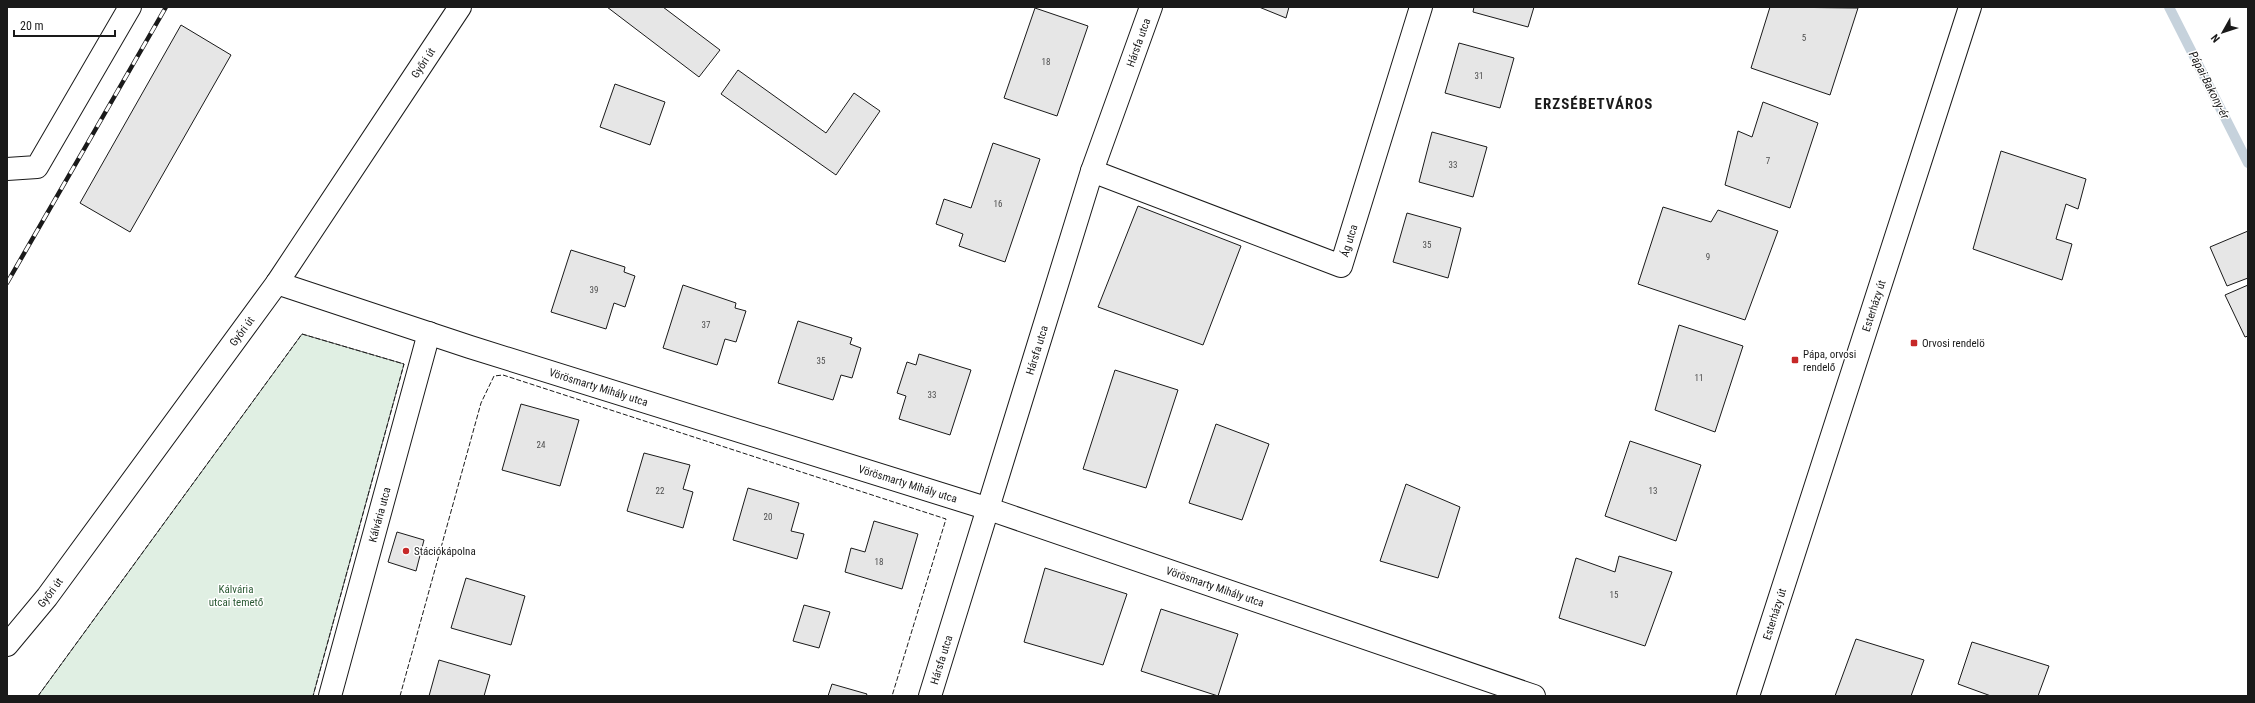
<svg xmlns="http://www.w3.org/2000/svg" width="2255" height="703" viewBox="0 0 2255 703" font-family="'Roboto Condensed',sans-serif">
  <rect width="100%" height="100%" fill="#fff"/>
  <!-- green -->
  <polygon fill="#e0efe3" stroke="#6a6a6a" points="302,334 404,364 313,696 38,696"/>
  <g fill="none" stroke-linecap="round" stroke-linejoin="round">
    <!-- stream -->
    <polyline stroke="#c6d2dc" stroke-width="10" points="2169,7 2248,163"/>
  </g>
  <!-- building -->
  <g fill="#e6e6e6" stroke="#1a1a1a">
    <polygon points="607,7 663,7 720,50 699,77"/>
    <polygon points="1259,7 1289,7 1286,18"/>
    <polygon points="1474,7 1534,7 1528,27 1473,12"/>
    <polygon points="1770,7 1858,8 1830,95 1751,68"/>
    <polygon points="1035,8 1088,26 1057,116 1004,98"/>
    <polygon points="181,25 231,55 130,232 80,203"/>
    <polygon points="1459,43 1514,58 1500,108 1445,93"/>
    <polygon points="738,70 826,133 854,93 880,111 836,175 721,94"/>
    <polygon points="615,84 665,102 650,145 600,127"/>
    <polygon points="1763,102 1818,123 1790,208 1725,185 1738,131 1752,137"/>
    <polygon points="1432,132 1487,147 1473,197 1419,182"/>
    <polygon points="993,143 1040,159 1005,262 959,246 963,234 936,224 944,199 971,208"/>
    <polygon points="2001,151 2086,179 2078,209 2066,204 2056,239 2072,244 2062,280 1973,249"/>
    <polygon points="1138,206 1241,246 1203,345 1098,307"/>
    <polygon points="1663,207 1711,222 1718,210 1778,231 1745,320 1638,284"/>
    <polygon points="1407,213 1461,228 1448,278 1393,262"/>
    <polygon points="2248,231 2248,278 2227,286 2210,247"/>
    <polygon points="571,250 625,267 624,272 635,276 625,307 614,303 606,329 551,312"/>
    <polygon points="683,285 736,303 735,308 746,311 736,342 725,339 717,365 663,348"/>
    <polygon points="2248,285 2248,336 2245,337 2225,295"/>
    <polygon points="798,321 852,338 850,344 861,348 852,378 841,375 833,400 778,383"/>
    <polygon points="1679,325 1743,346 1715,432 1655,410"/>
    <polygon points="919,354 971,370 950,435 899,419 906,396 897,393 907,362 916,365"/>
    <polygon points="1115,370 1178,390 1146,488 1083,469"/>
    <polygon points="521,404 579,420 560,486 502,470"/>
    <polygon points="1216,424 1269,444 1242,520 1189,503"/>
    <polygon points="1630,441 1701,465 1676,541 1605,516"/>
    <polygon points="644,453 690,465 683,489 693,492 683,528 627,511"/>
    <polygon points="1406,484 1460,507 1438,578 1380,561"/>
    <polygon points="748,488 799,503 791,531 804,534 797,559 733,540"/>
    <polygon points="874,521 918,534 902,589 845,572 851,548 865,552"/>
    <polygon points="397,532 424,540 416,571 388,562"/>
    <polygon points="1619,556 1672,572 1645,646 1559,618 1576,558 1615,572"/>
    <polygon points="1045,568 1127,594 1103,665 1024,642"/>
    <polygon points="466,578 525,596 511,645 451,628"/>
    <polygon points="804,605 830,612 819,648 793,641"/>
    <polygon points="1161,609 1238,634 1218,696 1141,671"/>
    <polygon points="1856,639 1924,660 1911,696 1835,696"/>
    <polygon points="1972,642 2049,666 2038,696 1991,696 1958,684"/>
    <polygon points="439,660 490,675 484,696 429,696"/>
    <polygon points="832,684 867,694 866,696 828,696"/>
  </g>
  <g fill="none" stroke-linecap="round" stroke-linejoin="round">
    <defs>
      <g id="minor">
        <polyline points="7,169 37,167 130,7"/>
        <path id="s1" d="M1092,171L1341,266L1421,7"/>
        <path id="s2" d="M277,283L470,347L989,509L1534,696"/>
        <path id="s3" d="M7,645L47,597L277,283L460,7"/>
        <path id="s4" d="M330,696L429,333"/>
        <path id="s5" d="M930,696L1092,171L1151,7"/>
        <path id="s6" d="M1748,696L1970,7"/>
      </g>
    </defs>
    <!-- minor casing -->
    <use href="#minor" stroke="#1a1a1a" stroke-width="24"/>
    <!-- minor -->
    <use href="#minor" stroke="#fff" stroke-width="22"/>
    <defs>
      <polyline id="rail" points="7,283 166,7"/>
    </defs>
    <!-- rail casing -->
    <use href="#rail" stroke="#1a1a1a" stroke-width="4.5"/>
    <!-- rail -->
    <use href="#rail" stroke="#fff" stroke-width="3" stroke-dasharray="9" stroke-linecap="butt"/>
    <!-- fence -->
    <g stroke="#1a1a1a" stroke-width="1" stroke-dasharray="5 2" stroke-linecap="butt">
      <polyline points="38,696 302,334 404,364 313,696"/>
      <polyline points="400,696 481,403 494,376 503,375 946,519 892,696"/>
    </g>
  </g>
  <!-- markers -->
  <g fill="#c62828" stroke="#fff" stroke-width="1.5">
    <rect x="1910" y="339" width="8" height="8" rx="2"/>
    <rect x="1791" y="356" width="8" height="8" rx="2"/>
    <circle cx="406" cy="551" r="4"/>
  </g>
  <g text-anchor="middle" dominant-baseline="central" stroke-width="3" stroke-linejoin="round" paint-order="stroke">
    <!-- number labels -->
    <g font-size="9" fill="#4d4d4d">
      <text x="1804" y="38">5</text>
      <text x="1046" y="62">18</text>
      <text x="1479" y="76">31</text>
      <text x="1768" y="161">7</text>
      <text x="1453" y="165">33</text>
      <text x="998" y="204">16</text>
      <text x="1427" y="245">35</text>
      <text x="1708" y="257">9</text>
      <text x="594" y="290">39</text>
      <text x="706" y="325">37</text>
      <text x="821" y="361">35</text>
      <text x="1699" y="378">11</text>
      <text x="932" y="395">33</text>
      <text x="541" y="445">24</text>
      <text x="660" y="491">22</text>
      <text x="1653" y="491">13</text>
      <text x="768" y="517">20</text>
      <text x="879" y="562">18</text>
      <text x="1614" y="595">15</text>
    </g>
    <!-- street labels -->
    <g font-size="11" fill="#1a1a1a" stroke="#fff">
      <text stroke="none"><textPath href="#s5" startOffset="686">Hársfa utca</textPath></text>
      <text stroke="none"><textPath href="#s3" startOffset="716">Győri út</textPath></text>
      <text stroke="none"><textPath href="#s1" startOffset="293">Ág utca</textPath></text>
      <text stroke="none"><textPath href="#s6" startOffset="410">Esterházy út</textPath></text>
      <text stroke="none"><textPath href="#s3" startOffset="392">Győri út</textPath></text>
      <text stroke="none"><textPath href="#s5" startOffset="362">Hársfa utca</textPath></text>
      <text stroke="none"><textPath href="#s2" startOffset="338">Vörösmarty Mihály utca</textPath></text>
      <text stroke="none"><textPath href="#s2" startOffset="662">Vörösmarty Mihály utca</textPath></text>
      <text stroke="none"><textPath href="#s4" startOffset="188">Kálvária utca</textPath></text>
      <text stroke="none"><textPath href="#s2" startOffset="986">Vörösmarty Mihály utca</textPath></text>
      <text stroke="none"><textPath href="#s3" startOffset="68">Győri út</textPath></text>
      <text stroke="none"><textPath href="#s6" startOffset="86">Esterházy út</textPath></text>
      <text stroke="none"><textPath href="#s5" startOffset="38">Hársfa utca</textPath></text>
    </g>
    <!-- poi labels -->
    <g font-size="11" fill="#1a1a1a" stroke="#fff" text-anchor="start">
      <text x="1922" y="343">Orvosi rendelö</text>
      <text x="1803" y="354">Pápa, orvosi<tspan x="1803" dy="13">rendelő</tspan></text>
      <text x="414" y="551">Stációkápolna</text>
    </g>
    <!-- park labels -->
    <g font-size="11" fill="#2b5a34" stroke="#fff">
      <text x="236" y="589">Kálvária<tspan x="236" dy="13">utcai temető</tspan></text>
    </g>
    <!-- water labels -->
    <g font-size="12" font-style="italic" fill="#1a1a1a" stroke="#fff">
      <text transform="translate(2209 85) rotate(63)">Pápai-Bakony-ér</text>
    </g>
    <!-- district labels -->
    <g font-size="15" font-weight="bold" letter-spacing="1" fill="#1a1a1a" stroke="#fff">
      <text x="1594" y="104">ERZSÉBETVÁROS</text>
    </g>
  </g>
  <!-- border -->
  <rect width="2255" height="703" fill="none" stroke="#1a1a1a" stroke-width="16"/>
  <!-- north arrow -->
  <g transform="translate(2223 32) rotate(231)" stroke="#ffffff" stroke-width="3" paint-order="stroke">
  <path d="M0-3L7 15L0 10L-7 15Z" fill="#1a1a1a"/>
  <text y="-6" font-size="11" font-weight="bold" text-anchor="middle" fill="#1a1a1a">N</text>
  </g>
  <!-- scale -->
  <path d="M14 30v6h101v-6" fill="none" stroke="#1a1a1a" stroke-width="2"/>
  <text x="20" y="30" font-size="12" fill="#1a1a1a" stroke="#ffffff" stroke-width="3" paint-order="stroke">20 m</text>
</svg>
